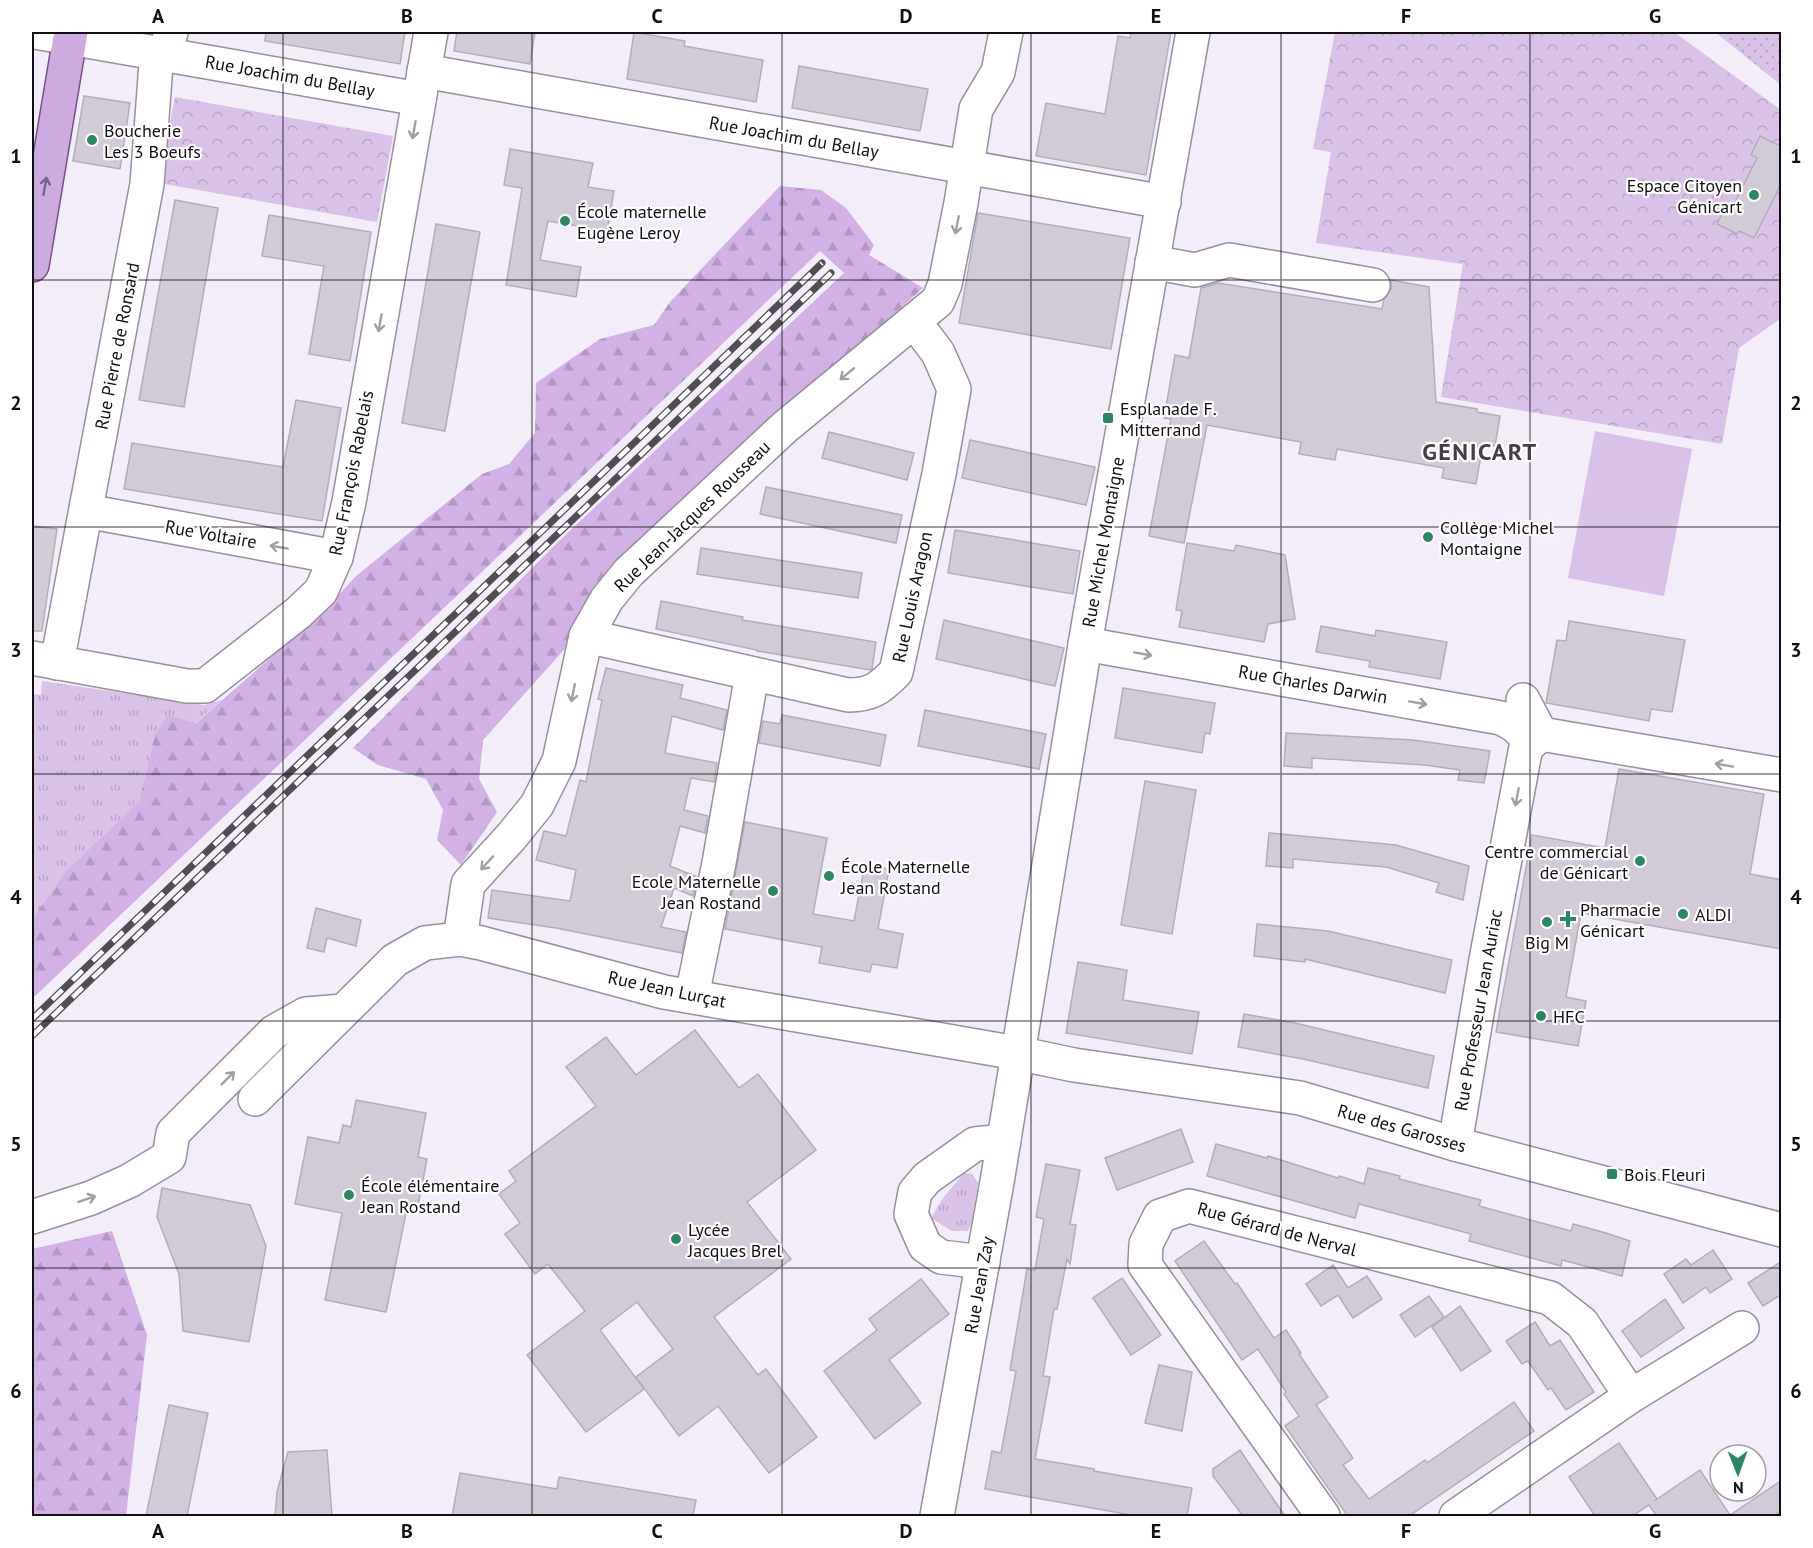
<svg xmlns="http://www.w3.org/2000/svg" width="1813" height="1548" viewBox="0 0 1813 1548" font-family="'PT Sans',sans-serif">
  <defs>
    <pattern id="grass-tufts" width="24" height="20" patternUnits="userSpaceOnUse" patternTransform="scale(1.5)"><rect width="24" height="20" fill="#d9c1e8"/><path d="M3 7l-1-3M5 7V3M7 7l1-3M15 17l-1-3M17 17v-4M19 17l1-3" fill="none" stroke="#b9a5c6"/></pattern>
    <pattern id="forest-firs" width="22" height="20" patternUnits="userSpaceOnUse" patternTransform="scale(1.5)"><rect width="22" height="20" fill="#d2b1e7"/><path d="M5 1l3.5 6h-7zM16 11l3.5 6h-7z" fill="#b397c5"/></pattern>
    <pattern id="park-crowns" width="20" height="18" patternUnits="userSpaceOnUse" patternTransform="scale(1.5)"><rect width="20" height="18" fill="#d9c1e8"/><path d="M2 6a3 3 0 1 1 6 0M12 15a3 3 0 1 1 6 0" fill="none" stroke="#b9a5c6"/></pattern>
    <pattern id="garden-dots" width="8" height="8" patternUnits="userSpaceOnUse" patternTransform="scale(1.5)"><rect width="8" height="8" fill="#d9c1e8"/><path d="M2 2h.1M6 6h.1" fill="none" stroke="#b9a5c6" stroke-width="1.8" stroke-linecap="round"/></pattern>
  </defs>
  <rect width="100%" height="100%" fill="#f3ecf9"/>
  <!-- grass -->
  <g fill="url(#grass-tufts)">
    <polygon points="42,681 204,705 222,700 195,723 155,734 139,801 65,872 32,919 32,694 41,695"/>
    <polygon points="964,1173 972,1174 978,1183 972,1222 968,1231 952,1231 931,1218 943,1198"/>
  </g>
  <!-- forest -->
  <g fill="url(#forest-firs)">
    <polygon points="780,186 821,190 846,208 874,245 869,255 923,288 601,578 593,608 570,643 483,740 479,779 497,812 461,865 437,840 443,810 426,779 378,765 353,748 559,541 844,273 820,251 32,999 32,919 65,872 139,801 155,734 168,715 196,723 324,611 356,576 482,474 509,464 535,433 536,383 600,339 654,325 670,302"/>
    <polygon points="112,1231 147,1335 126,1516 32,1516 32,1249"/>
  </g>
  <!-- park -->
  <g fill="url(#park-crowns)">
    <polygon points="1335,32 1674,32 1781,110 1781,318 1739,348 1722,444 1441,397 1463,264 1316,243 1331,152 1313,149"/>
    <polygon points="175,97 393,136 377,222 159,183"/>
  </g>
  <!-- garden -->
  <polygon fill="url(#garden-dots)" points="1715,32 1781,32 1781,85"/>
  <!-- pitch -->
  <polygon fill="#d9c1e8" points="1595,431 1692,449 1664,596 1568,578"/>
  <!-- building -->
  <g fill="#d2cbd7" stroke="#b4adb9" stroke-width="1.5">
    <polygon points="266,32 405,32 400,64 265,41"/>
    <polygon points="457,32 535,32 530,64 454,51"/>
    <polygon points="634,32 685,41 684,46 763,60 756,102 627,79"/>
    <polygon points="1131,32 1171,32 1146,175 1036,156 1046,103 1105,114 1118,36 1130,38"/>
    <polygon points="799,66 928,89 920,131 792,108"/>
    <polygon points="84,96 130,103 120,169 73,161"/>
    <polygon points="1760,136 1782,147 1782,182 1754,238 1739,231 1737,234 1717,224 1727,203 1733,206 1757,158 1751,155"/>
    <polygon points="510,149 593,163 588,187 614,191 607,231 548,221 540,260 581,267 576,297 506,285 522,188 504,185"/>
    <polygon points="175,200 218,208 184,407 139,400"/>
    <polygon points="978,213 1130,238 1111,349 959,323"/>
    <polygon points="269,215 371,232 350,361 309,354 324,266 262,256"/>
    <polygon points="436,224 480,232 445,431 402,423"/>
    <polygon points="1391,280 1429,287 1436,402 1477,409 1477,412 1500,416 1495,446 1483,444 1476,484 1442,478 1444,468 1337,449 1335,460 1299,454 1301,442 1207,425 1184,543 1149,536 1171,419 1164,418 1175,355 1189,358 1201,288 1218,283 1382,309 1384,299 1391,289"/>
    <polygon points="296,400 341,408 322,521 124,489 132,443 283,467"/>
    <polygon points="829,432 914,453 907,480 822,458"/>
    <polygon points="970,440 1095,467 1086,505 962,478"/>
    <polygon points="766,487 902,515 896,543 760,514"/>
    <polygon points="32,526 57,529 42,631 32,631"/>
    <polygon points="955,530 1080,551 1073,594 948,573"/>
    <polygon points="1187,543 1234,551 1236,545 1285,555 1295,619 1268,624 1264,642 1179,627 1182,611 1176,610"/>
    <polygon points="701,548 862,573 858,598 697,574"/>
    <polygon points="661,601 743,617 742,620 876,642 872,669 870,670 757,651 757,650 656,629"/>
    <polygon points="944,620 1064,648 1055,686 936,659"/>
    <polygon points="1569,621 1685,640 1672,712 1651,709 1649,721 1546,703 1557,640 1566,641"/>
    <polygon points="1321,626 1375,636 1376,630 1447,642 1440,679 1369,667 1370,661 1316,652"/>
    <polygon points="606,668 683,685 680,698 727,710 723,730 672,716 665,753 717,763 714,782 691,778 684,810 708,816 705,833 680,826 670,866 697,877 693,896 674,888 661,927 686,932 682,953 556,928 488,918 492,890 570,901 576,870 536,860 544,831 566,836 580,780 586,782 602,700 598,699"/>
    <polygon points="1123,688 1215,703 1210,734 1205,733 1202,753 1115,738"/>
    <polygon points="925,710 1046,734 1039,769 918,746"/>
    <polygon points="782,715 886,735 880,766 759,743 763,721 780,724"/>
    <polygon points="1286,733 1413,740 1490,751 1484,783 1458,780 1460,770 1425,765 1312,758 1312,768 1284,766"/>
    <polygon points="1619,769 1764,794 1750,874 1782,880 1782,949 1581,913 1566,997 1586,1001 1578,1046 1496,1032 1532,835 1605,848"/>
    <polygon points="1145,781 1196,790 1172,934 1121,925"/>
    <polygon points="745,822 827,838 813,914 854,921 865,864 889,869 878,929 903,934 897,968 872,964 870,972 819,963 822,947 725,929"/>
    <polygon points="1269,833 1396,845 1469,866 1463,900 1436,892 1439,883 1386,867 1293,859 1293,868 1266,866"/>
    <polygon points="316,908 361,920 356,946 327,938 324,952 307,948"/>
    <polygon points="1257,924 1328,931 1452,960 1445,993 1305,959 1305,962 1254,956"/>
    <polygon points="1078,962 1127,970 1123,1000 1199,1012 1192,1054 1066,1033"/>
    <polygon points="1244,1014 1295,1023 1434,1056 1428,1088 1303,1059 1238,1047"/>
    <polygon points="695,1030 739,1088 758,1074 816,1150 747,1202 791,1259 714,1317 758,1375 766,1369 817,1437 769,1473 718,1406 679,1436 636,1377 673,1349 637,1302 600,1330 644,1389 586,1432 527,1355 585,1311 548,1264 535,1274 505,1234 520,1223 499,1194 516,1181 509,1171 596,1106 566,1067 606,1037 636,1075"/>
    <polygon points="356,1100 426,1113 418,1157 427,1159 418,1205 408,1203 386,1312 325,1300 342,1213 295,1204 308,1137 339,1143 343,1125 351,1127"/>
    <polygon points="1181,1129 1193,1162 1117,1190 1105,1158"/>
    <polygon points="1216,1144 1267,1158 1268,1156 1338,1178 1339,1176 1364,1184 1368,1168 1400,1176 1399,1179 1481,1200 1479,1206 1571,1231 1573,1224 1606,1233 1630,1241 1622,1276 1562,1260 1561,1266 1469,1241 1471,1234 1359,1204 1355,1218 1207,1176"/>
    <polygon points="1046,1164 1080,1170 1070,1224 1076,1225 1070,1264 1067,1259 1057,1309 1054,1309 1043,1376 1050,1377 1035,1459 1094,1469 1094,1471 1192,1488 1187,1516 1137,1516 985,1489 992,1451 1001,1453 1016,1371 1010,1370 1027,1269 1035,1270 1044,1219 1036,1217"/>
    <polygon points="162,1188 250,1205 266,1246 249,1342 183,1331 179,1274 157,1217"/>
    <polygon points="1204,1241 1235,1284 1237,1283 1274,1338 1286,1330 1301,1353 1299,1354 1328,1397 1316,1405 1353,1458 1343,1465 1369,1499 1425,1460 1427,1463 1514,1402 1534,1431 1409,1516 1344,1516 1347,1515 1285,1426 1299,1416 1284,1394 1286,1392 1258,1349 1242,1360 1175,1261"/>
    <polygon points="1713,1250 1732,1279 1710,1293 1706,1287 1683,1303 1664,1274 1686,1259 1691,1265"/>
    <polygon points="1782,1261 1782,1294 1763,1306 1748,1283"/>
    <polygon points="1333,1265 1348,1288 1367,1276 1382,1299 1353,1318 1338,1295 1321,1306 1306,1284"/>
    <polygon points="1122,1278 1161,1335 1131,1355 1093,1298"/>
    <polygon points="921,1279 949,1314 889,1360 921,1403 875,1439 824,1371 877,1330 869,1319"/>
    <polygon points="1429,1296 1444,1317 1415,1337 1400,1315"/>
    <polygon points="1665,1299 1684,1328 1641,1357 1622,1331"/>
    <polygon points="1460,1306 1491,1351 1461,1371 1432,1327"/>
    <polygon points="1535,1322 1550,1346 1560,1340 1594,1392 1566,1410 1551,1388 1548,1390 1528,1361 1522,1364 1506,1341"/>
    <polygon points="1159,1365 1192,1372 1182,1431 1145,1423"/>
    <polygon points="169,1405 208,1413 187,1516 146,1516"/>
    <polygon points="1619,1443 1657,1499 1654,1501 1700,1470 1730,1515 1782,1480 1782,1511 1773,1516 1657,1516 1649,1505 1632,1516 1595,1516 1569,1477"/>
    <polygon points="327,1450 332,1516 275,1516 277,1492 288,1452"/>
    <polygon points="1240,1450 1248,1462 1285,1516 1243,1516 1213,1476 1213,1469"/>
    <polygon points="460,1473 557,1489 559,1477 696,1500 693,1516 452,1516"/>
  </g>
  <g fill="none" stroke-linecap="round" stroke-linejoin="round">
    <defs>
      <g id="minor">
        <polyline points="35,32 419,99"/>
        <polyline points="424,71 1164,202"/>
        <polyline points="1152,262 1195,270 1229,260 1373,285"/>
        <polyline points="86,511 336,557"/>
        <path d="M586,636L848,695C872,695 880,688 896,672L939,474L954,389L938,353L914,321"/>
        <polyline points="1085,644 1501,718 1514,725 1532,742"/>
        <polyline points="32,658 187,686 205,686 298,613 321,591 336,557 349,502 431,32"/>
        <polyline points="57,663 147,184 156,64 168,43 171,32"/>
        <polyline points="1523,700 1541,734"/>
        <polyline points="460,939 468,884 511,837 537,805 559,761 586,636 607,599 629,572 785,427 938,301 945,284 961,203 976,109 998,72 1006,32"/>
        <polyline points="692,996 719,863 752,674"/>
        <polyline points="255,1099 395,960 425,943 460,939 481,943 664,992 1017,1053 1074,1065 1300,1098 1455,1144 1782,1230"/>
        <polyline points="1455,1144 1486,960 1526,747 1541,734 1782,775"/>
        <polyline points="32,1217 91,1198 129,1181 169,1157 173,1133 274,1032 306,1014 343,1011"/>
        <polyline points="983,1262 941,1257 925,1246 911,1214 915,1192 927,1178 975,1144 1004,1141"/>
        <polyline points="1631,1396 1742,1328"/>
        <polyline points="937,1516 997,1182 1089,621 1193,32"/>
        <polyline points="1323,1516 1145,1265 1146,1244 1160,1216 1189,1206 1550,1298 1582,1323 1631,1396 1456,1516"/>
      </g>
      <polyline id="major" points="32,265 71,32"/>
    </defs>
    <!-- minor casing -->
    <use href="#minor" stroke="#97909c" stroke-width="36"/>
    <!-- major casing -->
    <use href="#major" stroke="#76508c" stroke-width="36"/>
    <!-- minor -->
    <use href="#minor" stroke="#fff" stroke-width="33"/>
    <!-- major -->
    <use href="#major" stroke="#cdabe1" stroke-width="33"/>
    <defs>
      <g id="rail">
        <polyline points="32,1019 822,263"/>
        <polyline points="32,1036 831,273"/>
      </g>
    </defs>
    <!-- rail casing -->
    <use href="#rail" stroke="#514d54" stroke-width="7"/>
    <!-- rail -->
    <use href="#rail" stroke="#fff" stroke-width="4.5" stroke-dasharray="14" stroke-linecap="butt"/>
  </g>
  <!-- one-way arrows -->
  <defs><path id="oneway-shaft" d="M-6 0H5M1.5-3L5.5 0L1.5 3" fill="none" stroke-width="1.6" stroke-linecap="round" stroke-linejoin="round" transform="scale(1.5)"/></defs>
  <g stroke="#a09fa1">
    <use href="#oneway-shaft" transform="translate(414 130) rotate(100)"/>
    <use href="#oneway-shaft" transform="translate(957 225) rotate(101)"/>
    <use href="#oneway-shaft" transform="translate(380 323) rotate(100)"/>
    <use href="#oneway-shaft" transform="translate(847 374) rotate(140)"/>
    <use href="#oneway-shaft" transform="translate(279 547) rotate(-170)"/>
    <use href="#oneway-shaft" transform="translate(1143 654) rotate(10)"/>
    <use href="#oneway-shaft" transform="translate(573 693) rotate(102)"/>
    <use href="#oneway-shaft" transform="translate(1418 703) rotate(10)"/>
    <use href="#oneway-shaft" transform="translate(1724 765) rotate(-170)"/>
    <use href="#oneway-shaft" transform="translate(1517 797) rotate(101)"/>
    <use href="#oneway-shaft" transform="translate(487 863) rotate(133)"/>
    <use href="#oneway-shaft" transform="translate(228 1078) rotate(-45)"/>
    <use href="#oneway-shaft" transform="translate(87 1199) rotate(-19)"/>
  </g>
  <use stroke="#796585" href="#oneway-shaft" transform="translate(45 186) rotate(-80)"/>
  <!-- grid -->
  <path fill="none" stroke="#120f14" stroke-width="1.5" stroke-opacity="0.55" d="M283,32V1516M532,32V1516M782,32V1516M1031,32V1516M1281,32V1516M1530,32V1516M32,280H1782M32,527H1782M32,774H1782M32,1021H1782M32,1268H1782"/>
  <!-- markers -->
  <g fill="#278861" stroke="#fff" stroke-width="2">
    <circle cx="92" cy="140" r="6"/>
    <circle cx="1754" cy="195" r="6"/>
    <circle cx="565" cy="221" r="6"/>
    <rect x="1102" y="412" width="12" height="12" rx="3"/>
    <circle cx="1428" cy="537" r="6"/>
    <circle cx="1640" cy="861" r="6"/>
    <circle cx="829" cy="876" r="6"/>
    <circle cx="773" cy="891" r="6"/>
    <circle cx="1683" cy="914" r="6"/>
    <path d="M1565 910h6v6h6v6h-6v6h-6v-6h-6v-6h6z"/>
    <circle cx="1547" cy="922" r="6"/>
    <circle cx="1541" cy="1016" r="6"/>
    <rect x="1606" y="1168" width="12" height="12" rx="3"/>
    <circle cx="349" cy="1195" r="6"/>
    <circle cx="676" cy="1239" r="6"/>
  </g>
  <g text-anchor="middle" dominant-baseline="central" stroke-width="4.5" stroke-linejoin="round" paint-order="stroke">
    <!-- street labels -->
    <g font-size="18" fill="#120f14" stroke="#fff">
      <text transform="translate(290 76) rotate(10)">Rue Joachim du Bellay</text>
      <text transform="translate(794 137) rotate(10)">Rue Joachim du Bellay</text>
      <text transform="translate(117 346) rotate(-79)">Rue Pierre de Ronsard</text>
      <text transform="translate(351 473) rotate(-79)">Rue François Rabelais</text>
      <text transform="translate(692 516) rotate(-44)">Rue Jean-Jacques Rousseau</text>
      <text transform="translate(211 534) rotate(10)">Rue Voltaire</text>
      <text transform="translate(1103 542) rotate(-80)">Rue Michel Montaigne</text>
      <text transform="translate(912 597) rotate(-78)">Rue Louis Aragon</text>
      <text transform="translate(1313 684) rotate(10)">Rue Charles Darwin</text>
      <text transform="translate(667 989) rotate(12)">Rue Jean Lurçat</text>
      <text transform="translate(1478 1010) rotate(-80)">Rue Professeur Jean Auriac</text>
      <text transform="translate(1402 1128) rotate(16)">Rue des Garosses</text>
      <text transform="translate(1277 1229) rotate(15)">Rue Gérard de Nerval</text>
      <text transform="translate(979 1285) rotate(-80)">Rue Jean Zay</text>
    </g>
    <!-- poi labels -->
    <g font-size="18" fill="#120f14" stroke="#fff" text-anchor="start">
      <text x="104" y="130">Boucherie<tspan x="104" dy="21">Les 3 Boeufs</tspan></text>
      <text x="1742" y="185" text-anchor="end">Espace Citoyen<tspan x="1742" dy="21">Génicart</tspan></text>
      <text x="577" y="211">École maternelle<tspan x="577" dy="21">Eugène Leroy</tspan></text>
      <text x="1120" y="408">Esplanade F.<tspan x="1120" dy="21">Mitterrand</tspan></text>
      <text x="1440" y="527">Collège Michel<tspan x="1440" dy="21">Montaigne</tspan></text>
      <text x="1628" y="851" text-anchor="end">Centre commercial<tspan x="1628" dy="21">de Génicart</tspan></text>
      <text x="841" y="866">École Maternelle<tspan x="841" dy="21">Jean Rostand</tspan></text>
      <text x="761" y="881" text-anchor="end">Ecole Maternelle<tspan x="761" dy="21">Jean Rostand</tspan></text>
      <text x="1580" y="909">Pharmacie<tspan x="1580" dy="21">Génicart</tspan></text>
      <text x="1695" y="914">ALDI</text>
      <text x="1547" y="942" text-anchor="middle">Big M</text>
      <text x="1553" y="1016">HFC</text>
      <text x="1624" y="1174">Bois Fleuri</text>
      <text x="361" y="1185">École élémentaire<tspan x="361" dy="21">Jean Rostand</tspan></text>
      <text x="688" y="1229">Lycée<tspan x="688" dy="21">Jacques Brel</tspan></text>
    </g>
    <!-- district labels -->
    <g font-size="24" font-weight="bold" letter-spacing="1.5" fill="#443e48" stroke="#fff">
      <text x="1480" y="451">GÉNICART</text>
    </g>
  </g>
  <!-- border -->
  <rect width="1813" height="1548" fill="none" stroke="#ffffff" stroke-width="66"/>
  <!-- north arrow -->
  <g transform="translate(1738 1473) rotate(179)"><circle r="28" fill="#ffffff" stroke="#a09fa1" stroke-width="1.5"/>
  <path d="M0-4.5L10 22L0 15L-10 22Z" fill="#278861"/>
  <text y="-9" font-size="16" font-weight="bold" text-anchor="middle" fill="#120f14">N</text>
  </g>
  <rect x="33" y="33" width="1747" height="1482" fill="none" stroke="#120f14" stroke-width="2"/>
  <g font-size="20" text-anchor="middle" font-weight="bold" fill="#120f14">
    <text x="158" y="23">A</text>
    <text x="407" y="23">B</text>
    <text x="657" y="23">C</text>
    <text x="906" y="23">D</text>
    <text x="1156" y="23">E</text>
    <text x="1406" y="23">F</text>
    <text x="1655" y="23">G</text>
    <text x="16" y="163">1</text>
    <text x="1796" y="163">1</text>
    <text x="16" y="410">2</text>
    <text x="1796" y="410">2</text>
    <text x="16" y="657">3</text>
    <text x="1796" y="657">3</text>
    <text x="16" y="904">4</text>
    <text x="1796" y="904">4</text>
    <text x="16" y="1151">5</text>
    <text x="1796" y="1151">5</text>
    <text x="16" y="1398">6</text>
    <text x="1796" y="1398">6</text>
    <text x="158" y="1538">A</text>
    <text x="407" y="1538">B</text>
    <text x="657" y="1538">C</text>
    <text x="906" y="1538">D</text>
    <text x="1156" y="1538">E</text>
    <text x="1406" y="1538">F</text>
    <text x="1655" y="1538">G</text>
  </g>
</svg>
